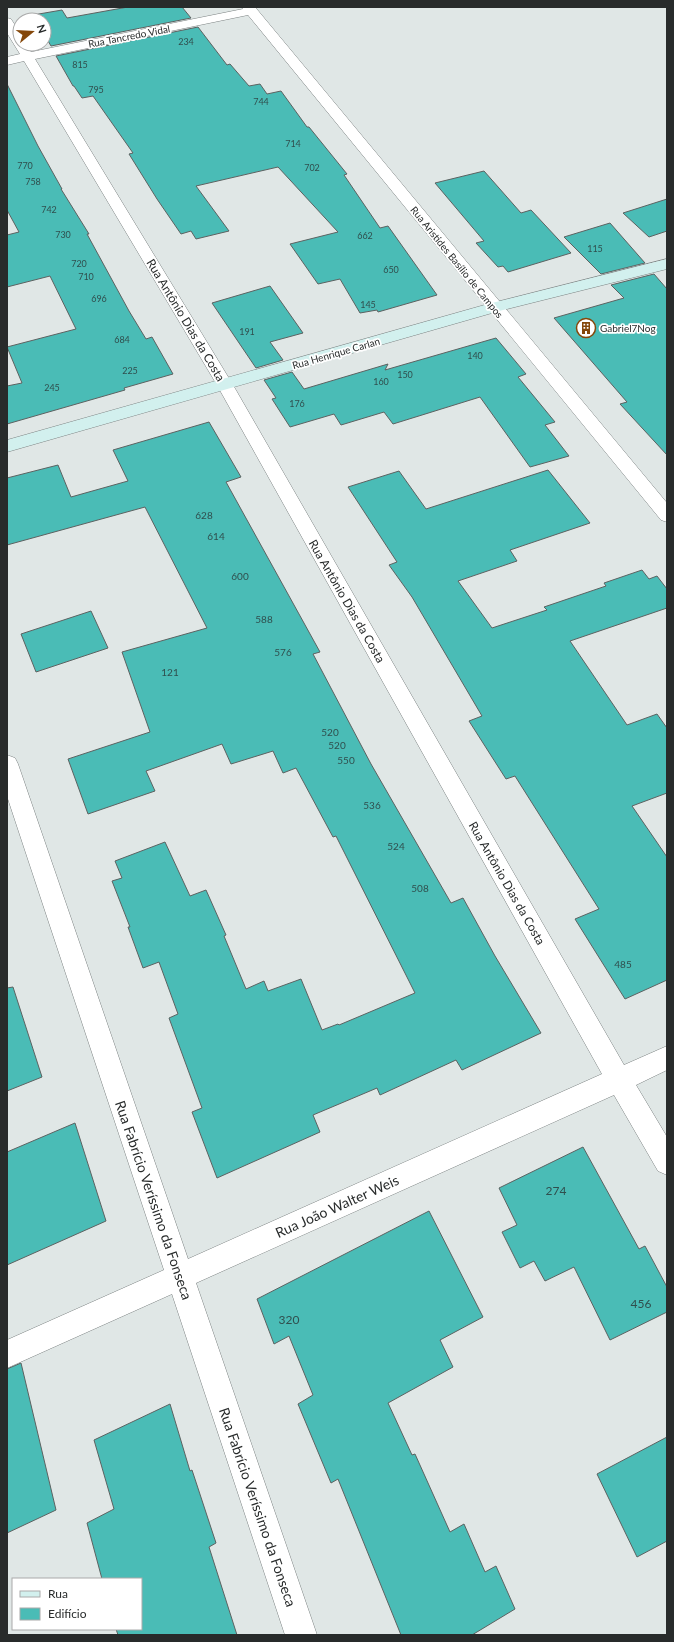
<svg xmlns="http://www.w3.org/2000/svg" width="674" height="1642" viewBox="0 0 674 1642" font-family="Lato,sans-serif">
  <rect width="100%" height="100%" fill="#e0e7e6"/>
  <!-- building -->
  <g fill="#4abcb6" stroke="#5c6261">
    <polygon points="128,7 182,7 191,18 51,46 44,34 44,20 36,20 33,15 62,10 67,18"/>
    <polygon points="198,27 227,65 230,64 249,86 260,84 267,94 281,91 307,127 309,127 347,174 344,175 380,228 388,226 437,295 378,312 377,310 360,313 340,279 318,284 290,244 338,232 278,167 196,186 229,231 196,239 191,231 181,234 157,199 129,154 133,153 93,96 82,98 74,86 73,86 56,56"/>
    <polygon points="7,84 38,146 62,189 61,189 89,234 87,234 129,311 146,339 152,337 173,374 124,388 125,390 7,424 7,386 22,383 7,347 76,329 50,276 7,287 7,235 19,232 7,210"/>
    <polygon points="484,171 521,213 531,210 571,253 508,272 503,266 498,267 476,243 484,241 435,183"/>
    <polygon points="667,199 667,231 649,237 623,213"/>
    <polygon points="610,223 645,263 601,274 564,237"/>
    <polygon points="654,274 667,289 667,455 620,404 627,402 554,318 624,298 611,285"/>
    <polygon points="270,286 303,333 270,342 283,360 256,368 212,303"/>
    <polygon points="496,338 526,374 518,377 555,422 545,425 569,456 530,467 480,397 393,424 384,412 341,425 334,414 290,427 272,399 276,398 264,380 292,372 304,389 388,364 385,370"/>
    <polygon points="209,422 241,477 226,482 320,652 313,654 371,764 451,903 463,898 495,956 541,1033 462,1070 456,1060 380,1095 377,1088 313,1115 320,1132 217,1178 192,1112 202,1108 169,1018 178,1014 159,962 143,968 128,927 130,927 112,881 122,878 115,861 165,842 190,896 206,890 226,935 224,936 246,989 264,981 268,991 301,979 322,1030 338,1024 339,1025 415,993 336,836 333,837 296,768 283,773 273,751 231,764 222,744 146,771 155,791 88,814 68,759 150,732 122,652 207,628 145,507 7,545 7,478 58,465 71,497 128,481 113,450"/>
    <polygon points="548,470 590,523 510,550 517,561 458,581 492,628 547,610 544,607 606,586 604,583 642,570 649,579 657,576 667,589 667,608 570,641 627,725 657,714 667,728 667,793 632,806 667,857 667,980 625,999 575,919 599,909 515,776 506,779 469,721 482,716 412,597 389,565 397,562 348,487 399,471 426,509"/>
    <polygon points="91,611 108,648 36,672 21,634"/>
    <polygon points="13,987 42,1077 7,1091 7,988"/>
    <polygon points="75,1123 106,1221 7,1265 7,1152"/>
    <polygon points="583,1147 639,1249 645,1246 667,1287 667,1312 610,1340 574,1267 545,1281 534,1261 520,1268 502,1232 517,1225 499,1188"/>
    <polygon points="429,1211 483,1317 440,1340 453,1367 388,1403 412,1455 415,1454 450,1532 464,1524 485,1572 496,1566 515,1609 472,1635 401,1635 338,1479 331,1483 298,1404 313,1395 289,1336 274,1344 257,1299"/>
    <polygon points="21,1363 56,1510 7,1533 7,1369"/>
    <polygon points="170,1404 190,1471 192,1470 216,1543 209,1547 237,1635 118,1635 116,1629 141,1629 141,1579 102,1579 87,1523 114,1509 94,1440"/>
    <polygon points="667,1437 667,1541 637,1557 597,1474"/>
  </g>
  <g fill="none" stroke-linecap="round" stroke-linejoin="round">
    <defs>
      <polygon id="street" points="242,7 255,7 667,503 667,522 661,520 248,15 35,59 233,385 624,1065 667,1046 667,1070 636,1085 667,1137 667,1175 658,1171 614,1095 196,1283 317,1635 285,1635 172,1294 7,1368 7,1340 164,1270 7,796 7,755 15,758 18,764 188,1259 602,1074 217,385 24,61 7,65 7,57 20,54 7,33 7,18 11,19 20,33 20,44 26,44 31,52 243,9"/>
      <polygon id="secondary" points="667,259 667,269 499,311 7,452 7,440 488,304"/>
    </defs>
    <!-- street casing -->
    <use href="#street" stroke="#7c8282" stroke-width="1"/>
    <!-- secondary casing -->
    <use href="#secondary" stroke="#7c8282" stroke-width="1"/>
    <!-- street -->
    <use href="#street" fill="#fff" fill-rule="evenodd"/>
    <!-- secondary -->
    <use href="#secondary" fill="#d2f0ee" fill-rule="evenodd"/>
  </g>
  <!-- icons -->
  <defs>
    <symbol id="building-ring" viewBox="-11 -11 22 22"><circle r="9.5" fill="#fff" stroke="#85470a" stroke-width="1.5"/><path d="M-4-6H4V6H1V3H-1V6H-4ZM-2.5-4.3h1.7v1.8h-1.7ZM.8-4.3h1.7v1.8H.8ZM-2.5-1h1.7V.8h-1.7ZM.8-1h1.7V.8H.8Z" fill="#85470a"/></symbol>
  </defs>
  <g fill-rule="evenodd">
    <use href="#building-ring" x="575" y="317" width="22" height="22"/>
  </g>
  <g text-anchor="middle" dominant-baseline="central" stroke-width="3.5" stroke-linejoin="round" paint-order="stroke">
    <!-- far-number labels -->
    <g font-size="9" fill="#304f4e">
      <text x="186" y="41">234</text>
      <text x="80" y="64">815</text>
      <text x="96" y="89">795</text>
      <text x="261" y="101">744</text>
      <text x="293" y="143">714</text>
      <text x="25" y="165">770</text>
      <text x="312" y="167">702</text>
      <text x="33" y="181">758</text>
      <text x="49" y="209">742</text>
      <text x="63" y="234">730</text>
      <text x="365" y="235">662</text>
      <text x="595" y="248">115</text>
      <text x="79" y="263">720</text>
      <text x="391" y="269">650</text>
      <text x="86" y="276">710</text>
      <text x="99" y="298">696</text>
      <text x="368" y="304">145</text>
      <text x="247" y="331">191</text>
      <text x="122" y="339">684</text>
      <text x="475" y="355">140</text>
      <text x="130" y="370">225</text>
      <text x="405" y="374">150</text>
      <text x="381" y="381">160</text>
      <text x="52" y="387">245</text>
      <text x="297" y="403">176</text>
    </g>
    <!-- far-street labels -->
    <g font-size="10" fill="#282b2b" stroke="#fff">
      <text transform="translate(129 36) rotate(-11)">Rua Tancredo Vidal</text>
      <text transform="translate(457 262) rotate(51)">Rua Aristides Basílio de Campos</text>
      <text transform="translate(336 353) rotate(-16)">Rua Henrique Carlan</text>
    </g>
    <!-- far-poi labels -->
    <g font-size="10" fill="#282b2b" stroke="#fff" text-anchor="start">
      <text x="600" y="328">Gabriel7Nog</text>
    </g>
    <!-- number labels -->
    <g font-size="10" fill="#304f4e">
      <text x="204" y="515">628</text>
      <text x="216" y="536">614</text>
      <text x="240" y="576">600</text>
      <text x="264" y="619">588</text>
      <text x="283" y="652">576</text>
      <text x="170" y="672">121</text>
      <text x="330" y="732">520</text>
      <text x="337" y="745">520</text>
      <text x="346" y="760">550</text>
      <text x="372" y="805">536</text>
      <text x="396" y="846">524</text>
      <text x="420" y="888">508</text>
      <text x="623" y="964">485</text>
    </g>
    <!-- street labels -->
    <g font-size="12" fill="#282b2b" stroke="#fff">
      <text transform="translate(186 320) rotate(59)">Rua Antônio Dias da Costa</text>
      <text transform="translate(347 601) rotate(60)">Rua Antônio Dias da Costa</text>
      <text transform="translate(507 883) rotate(60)">Rua Antônio Dias da Costa</text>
    </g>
    <!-- near-number labels -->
    <g font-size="12" fill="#304f4e">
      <text x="556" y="1190">274</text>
      <text x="641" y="1303">456</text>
      <text x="289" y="1319">320</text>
    </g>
    <!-- near-street labels -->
    <g font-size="14" fill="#282b2b" stroke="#fff">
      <text transform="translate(154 1200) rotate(71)">Rua Fabrício Veríssimo da Fonseca</text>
      <text transform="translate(337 1206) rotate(-24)">Rua João Walter Weis</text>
      <text transform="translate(258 1507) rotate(71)">Rua Fabrício Veríssimo da Fonseca</text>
    </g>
  </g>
  <!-- border -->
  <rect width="674" height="1642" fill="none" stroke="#282b2b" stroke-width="16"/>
  <!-- legend -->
  <rect x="12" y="1578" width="130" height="52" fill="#ffffff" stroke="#a9aaaa"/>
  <rect x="20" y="1591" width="20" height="6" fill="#d2f0ee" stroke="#a9aaaa"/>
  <text x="48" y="1598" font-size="12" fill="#282b2b">Rua</text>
  <rect x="20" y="1608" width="20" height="12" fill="#4abcb6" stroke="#a9aaaa"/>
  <text x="48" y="1618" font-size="12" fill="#282b2b">Edifício</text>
  <!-- north arrow -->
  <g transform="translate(32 32) rotate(72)"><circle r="19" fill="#ffffff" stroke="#a9aaaa"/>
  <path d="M0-3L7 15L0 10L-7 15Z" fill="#85470a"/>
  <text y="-6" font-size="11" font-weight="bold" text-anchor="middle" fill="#282b2b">N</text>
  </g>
</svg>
